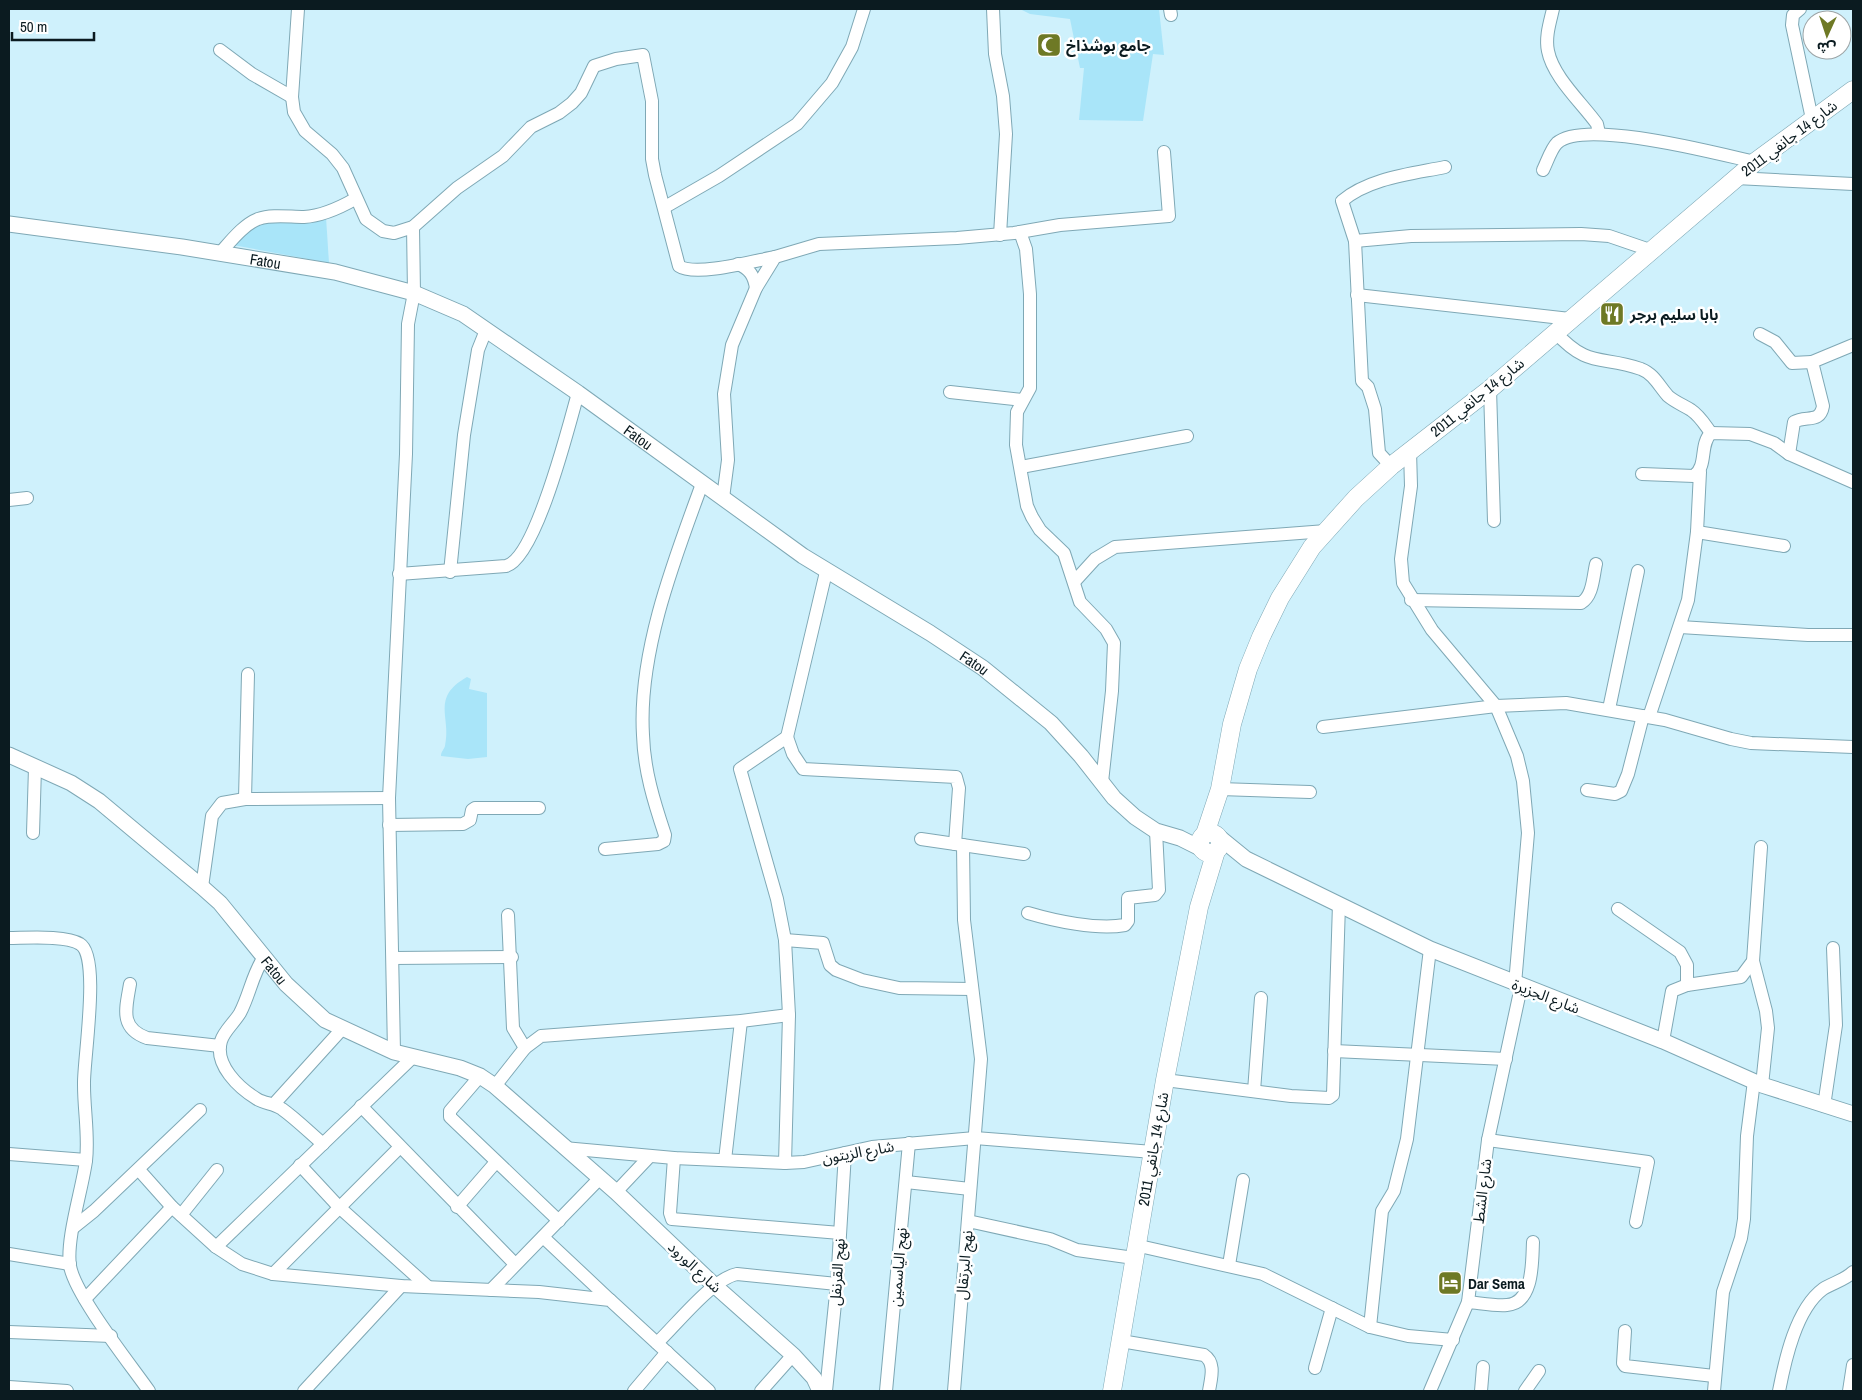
<svg xmlns="http://www.w3.org/2000/svg" width="1862" height="1400" viewBox="0 0 1862 1400" font-family="'Archivo Narrow','Noto Sans Arabic',sans-serif">
  <rect width="100%" height="100%" fill="#cff1fc"/>
  <!-- green -->
  <g fill="#a9e5f9">
    <polygon points="1020,9 1159,9 1164,55 1153,54 1143,121 1079,120 1084,68 1080,68 1070,19 1030,14"/>
    <polygon points="326,217 329,263 233,245 253,223"/>
    <path d="M467,677L471,679L469,689L487,693V757L468,759L441,756C441,751 444,750 445,746C452,717 430,698 467,677Z"/>
  </g>
  <g fill="none" stroke-linecap="round" stroke-linejoin="round">
    <defs>
      <g id="minor">
        <path d="M298,9L292,97L294,112L305,131L332,154L343,168L366,219L383,231L394,233L413,227L457,188L503,156L531,127L559,113L572,103L581,93L594,66L616,59L643,55L652,101V159L655,175L679,266C695,277 754,261 775,257"/>
        <polyline points="993,9 995,54 1003,96 1006,134 1000,235"/>
        <polyline points="1170,9 1171,15"/>
        <path d="M1553,9C1550,22 1545,37 1548,51C1553,77 1582,103 1597,124L1599,133"/>
        <polyline points="1800,9 1793,15 1792,25 1812,119"/>
        <polyline points="220,50 252,74 292,97"/>
        <path d="M1543,170C1547,162 1551,149 1557,143C1584,118 1719,154 1755,162"/>
        <polyline points="1736,178 1853,184"/>
        <polyline points="665,207 719,176 797,124 832,83 852,47 864,9"/>
        <polyline points="1020,232 1026,249 1030,294 1030,388 1017,412 1016,445 1027,506 1032,517 1040,530 1064,553 1080,602 1106,629 1114,643 1112,691 1102,782"/>
        <polyline points="1355,241 1411,236 1581,234 1609,236 1650,250"/>
        <path d="M220,253C231,241 243,225 258,219C272,214 289,217 304,217C321,216 341,207 355,199"/>
        <path d="M738,264C750,269 754,276 756,288"/>
        <polyline points="1357,295 1570,319"/>
        <path d="M1555,332C1589,369 1601,355 1641,369C1654,374 1659,386 1668,396C1675,402 1683,405 1691,410C1700,416 1705,425 1711,433"/>
        <polyline points="1760,334 1775,342 1792,363 1812,362"/>
        <polyline points="1490,389 1494,521"/>
        <polyline points="950,392 1022,400"/>
        <polyline points="1410,451 1411,486 1401,559 1403,583 1432,630 1496,706 1517,756 1523,781 1528,833 1515,984"/>
        <path d="M1789,454L1794,422C1806,415 1820,424 1823,406L1812,362L1853,345"/>
        <path d="M1391,466L1379,453L1375,409L1368,387L1362,381L1355,241L1342,201C1369,178 1411,174 1445,167"/>
        <polyline points="1021,467 1187,436"/>
        <path d="M1642,474L1694,476C1708,465 1699,445 1711,433L1750,434L1774,443L1789,454L1853,482"/>
        <polyline points="723,498 728,460 724,394 732,345 756,288 775,257 819,244 957,238 1014,233 1060,225 1169,216 1164,152"/>
        <polyline points="9,500 27,498"/>
        <polyline points="1697,532 1700,472"/>
        <polyline points="450,572 464,435 478,350 486,330"/>
        <path d="M399,574L506,566C536,558 569,425 578,393"/>
        <polyline points="1074,582 1095,559 1115,547 1326,531"/>
        <path d="M1411,600L1581,603C1593,596 1593,577 1596,564"/>
        <polyline points="1680,627 1808,635 1853,635"/>
        <polyline points="1609,709 1638,571"/>
        <polyline points="1649,717 1688,600 1697,532 1784,546"/>
        <polyline points="1323,727 1496,706 1566,703 1665,720 1731,739 1751,743 1853,747"/>
        <polyline points="787,737 826,572"/>
        <polyline points="1220,789 1310,792"/>
        <polyline points="1587,790 1615,794 1621,791 1628,774 1643,716"/>
        <polyline points="245,799 248,674"/>
        <polyline points="389,825 463,824 470,820 472,810 475,808 539,808"/>
        <polyline points="33,833 35,768"/>
        <polyline points="921,839 1024,854"/>
        <path d="M605,849L658,844L664,841L665,835C654,802 644,770 643,735C638,653 674,560 702,484"/>
        <polyline points="202,887 212,816 222,803 245,799 389,798"/>
        <polyline points="1618,909 1680,952 1687,965 1687,985"/>
        <path d="M1028,913C1055,921 1097,930 1125,925L1128,921V898L1155,895L1159,890L1156,831"/>
        <polyline points="508,915 513,1028 525,1048"/>
        <path d="M9,938C26,938 66,935 80,944C101,956 83,1062 84,1085C84,1111 89,1136 86,1161C82,1190 66,1239 70,1266C75,1295 130,1364 149,1391"/>
        <polyline points="785,940 823,943 830,965 836,970 862,980 899,988 972,989"/>
        <path d="M264,957C252,975 250,994 240,1013C234,1023 224,1031 221,1041C214,1065 239,1088 257,1099C265,1104 274,1103 282,1109C296,1119 309,1132 323,1144"/>
        <polyline points="393,958 512,957"/>
        <polyline points="1753,961 1766,1011 1768,1028 1762,1085"/>
        <path d="M130,984C126,1008 119,1028 147,1038L220,1046"/>
        <polyline points="1663,1041 1672,991 1687,985 1741,977 1753,961 1761,847"/>
        <polyline points="1334,1051 1506,1059"/>
        <polyline points="394,1052 389,798 406,454 408,324 414,293 413,227"/>
        <polyline points="480,1076 450,1111 450,1117 559,1221"/>
        <polyline points="1165,1080 1291,1096 1329,1098 1333,1095 1339,904"/>
        <polyline points="495,1086 525,1048 541,1036 741,1021 789,1015"/>
        <polyline points="1254,1091 1261,998"/>
        <polyline points="274,1104 342,1029"/>
        <polyline points="361,1106 515,1264"/>
        <polyline points="1824,1106 1836,1025 1833,948"/>
        <polyline points="1488,1140 1648,1162 1636,1222"/>
        <polyline points="564,1148 674,1158 785,1163 804,1162 872,1147 975,1138 1153,1152"/>
        <polyline points="9,1154 86,1160"/>
        <polyline points="674,1158 670,1213 672,1219 840,1233"/>
        <polyline points="725,1160 741,1021"/>
        <polyline points="785,1163 789,1015 785,940 777,899 740,769 787,737 793,754 803,769 956,777 959,788 955,844"/>
        <polyline points="300,1165 339,1207 427,1286"/>
        <polyline points="139,1170 172,1207 216,1247 242,1264 273,1274 401,1286 539,1292 610,1300 709,1391"/>
        <polyline points="906,1182 970,1189"/>
        <polyline points="616,1192 650,1156"/>
        <polyline points="457,1207 496,1162"/>
        <polyline points="181,1215 217,1170"/>
        <polyline points="968,1221 1050,1239 1077,1250 1134,1258"/>
        <polyline points="74,1227 94,1211 200,1110"/>
        <polyline points="543,1237 610,1300"/>
        <polyline points="1135,1245 1263,1274 1370,1327 1408,1336 1453,1340"/>
        <polyline points="216,1247 413,1057"/>
        <polyline points="9,1254 70,1264"/>
        <polyline points="1229,1265 1243,1180"/>
        <polyline points="273,1274 400,1147"/>
        <polyline points="491,1290 600,1178"/>
        <polyline points="85,1299 172,1207"/>
        <path d="M1468,1302C1480,1303 1494,1306 1507,1305C1534,1303 1532,1261 1533,1242"/>
        <polyline points="1370,1327 1382,1211 1394,1191 1407,1139 1430,949"/>
        <polyline points="1625,1331 1623,1363 1625,1366 1714,1376"/>
        <polyline points="9,1332 111,1336"/>
        <path d="M1121,1341L1204,1355C1216,1363 1211,1378 1209,1391"/>
        <path d="M657,1343C677,1324 712,1279 737,1274L837,1284"/>
        <polyline points="1315,1368 1332,1308"/>
        <polyline points="9,1387 67,1391"/>
        <polyline points="304,1391 401,1286"/>
        <polyline points="634,1391 667,1352"/>
        <polyline points="761,1391 793,1355"/>
        <polyline points="826,1391 837,1284 845,1153"/>
        <polyline points="886,1391 909,1143"/>
        <polyline points="954,1391 981,1059 964,920 963,845"/>
        <polyline points="1430,1391 1468,1302 1488,1140 1521,987"/>
        <polyline points="1481,1391 1483,1367"/>
        <polyline points="1525,1391 1539,1371"/>
        <polyline points="1714,1391 1723,1292 1741,1238 1744,1219 1747,1136 1754,1081"/>
        <path d="M1779,1391C1785,1360 1796,1309 1823,1289C1832,1283 1845,1280 1853,1272"/>
        <polyline points="1849,1391 1853,1365"/>
      </g>
      <g id="tertiary">
        <path id="s1" d="M9,224L182,247L335,272L414,293L463,314L578,393L803,556L930,633L983,668L1051,723L1081,756L1114,798L1135,817L1156,831L1180,838L1202,849"/>
        <path id="s2" d="M9,755L71,783L99,801L202,887L220,903L286,984L325,1020L394,1052L460,1068L480,1076L495,1086L616,1192L714,1285L793,1355L814,1378L820,1391"/>
        <polyline points="1219,837 1246,859 1430,949 1663,1041 1762,1085 1853,1114"/>
      </g>
      <g id="secondary">
        <circle cx="1210" cy="843" r="10"/>
        <polyline points="1205,834 1220,789 1232,724 1248,669 1261,637 1280,598 1312,547 1356,498 1391,466 1490,389 1755,162 1853,90"/>
        <polyline points="1112,1391 1165,1080 1199,907 1216,851"/>
      </g>
    </defs>
    <!-- minor casing -->
    <use href="#minor" stroke="#7fa8b5" stroke-width="14"/>
    <!-- tertiary casing -->
    <use href="#tertiary" stroke="#7fa8b5" stroke-width="17"/>
    <!-- secondary casing -->
    <use href="#secondary" stroke="#7fa8b5" stroke-width="19"/>
    <!-- minor -->
    <use href="#minor" stroke="#fff" stroke-width="12"/>
    <!-- tertiary -->
    <use href="#tertiary" stroke="#fff" stroke-width="15"/>
    <!-- secondary -->
    <use href="#secondary" stroke="#fff" stroke-width="18"/>
  </g>
  <!-- icons -->
  <defs>
    <symbol id="mosque-square" viewBox="-11 -11 22 22"><rect x="-9" y="-9" width="18" height="18" rx="4" fill="#6e7925" stroke="#fff"/><path d="M3.5-4.9A6 6 0 1 0 3.5 4.9A5 5 0 1 1 3.5-4.9Z" fill="#fff"/></symbol>
    <symbol id="restaurant-square" viewBox="-11 -11 22 22"><rect x="-9" y="-9" width="18" height="18" rx="4" fill="#6e7925" stroke="#fff"/><path d="M-5-6h1v4h1v-4h1v4h1v-4h1v5L-1.5 .5V6h-2V.5L-5-1ZM5-6V6H3V1.5H1.5Q1.5-4 5-6Z" fill="#fff"/></symbol>
    <symbol id="hotel-square" viewBox="-11 -11 22 22"><rect x="-9" y="-9" width="18" height="18" rx="4" fill="#6e7925" stroke="#fff"/><path d="M-6-4.5h1.5V1H6V5H4.5V3h-9V5H-6ZM-4 0a1.8 1.8 0 1 1 3.6 0ZM.5 0V-2.5h3Q6-2.5 6 0Z" fill="#fff"/></symbol>
  </defs>
  <g fill-rule="evenodd">
    <use href="#mosque-square" x="1035" y="31" width="28" height="28"/>
    <use href="#restaurant-square" x="1598" y="300" width="28" height="28"/>
    <use href="#hotel-square" x="1436" y="1269" width="28" height="28"/>
  </g>
  <g text-anchor="middle" dominant-baseline="central" stroke-width="5" stroke-linejoin="round" paint-order="stroke">
    <!-- poi labels -->
    <g font-size="15" font-weight="bold" fill="#0b1b20" stroke="#fff" text-anchor="start">
      <text x="1066" y="45">جامع بوشذاخ</text>
      <text x="1630" y="314">بابا سليم برجر</text>
      <text x="1468" y="1283">Dar Sema</text>
    </g>
    <!-- street labels -->
    <g font-size="15" fill="#0b1b20" stroke="#fff">
      <text transform="translate(1789 138) rotate(-37)">شارع 14 جانفي 2011</text>
      <text stroke="none"><textPath href="#s1" startOffset="259">Fatou</textPath></text>
      <text transform="translate(1477 397) rotate(-39)">شارع 14 جانفي 2011</text>
      <text stroke="none"><textPath href="#s1" startOffset="679">Fatou</textPath></text>
      <text stroke="none"><textPath href="#s1" startOffset="1084">Fatou</textPath></text>
      <text stroke="none"><textPath href="#s2" startOffset="346">Fatou</textPath></text>
      <text transform="translate(1546 996) rotate(21)">شارع الجزيرة</text>
      <text transform="translate(1153 1149) rotate(-80)">شارع 14 جانفي 2011</text>
      <text transform="translate(858 1152) rotate(-10)">شارع الزيتون</text>
      <text transform="translate(1482 1191) rotate(-83)">شارع الشط</text>
      <text transform="translate(964 1265) rotate(-85)">نهج البرتقال</text>
      <text transform="translate(695 1267) rotate(43)">شارع الورود</text>
      <text transform="translate(898 1267) rotate(-85)">نهج الياسمين</text>
      <text transform="translate(837 1272) rotate(-86)">نهج القرنفل</text>
    </g>
  </g>
  <!-- border -->
  <rect width="1862" height="1400" fill="none" stroke="#0b1b20" stroke-width="20"/>
  <!-- north arrow -->
  <g transform="translate(1827 35) rotate(183)"><circle r="24" fill="#ffffff" stroke="#9da4a6"/>
  <path d="M0-4L9 19L0 12L-9 19Z" fill="#6e7925"/>
  <text y="-8" font-size="14" font-weight="bold" text-anchor="middle" fill="#0b1b20">ش</text>
  </g>
  <!-- scale -->
  <path d="M12 32v8h82v-8" fill="none" stroke="#0b1b20" stroke-width="2.5"/>
  <text x="20" y="32" font-size="15" fill="#0b1b20" stroke="#ffffff" stroke-width="4" paint-order="stroke">50 m</text>
</svg>
